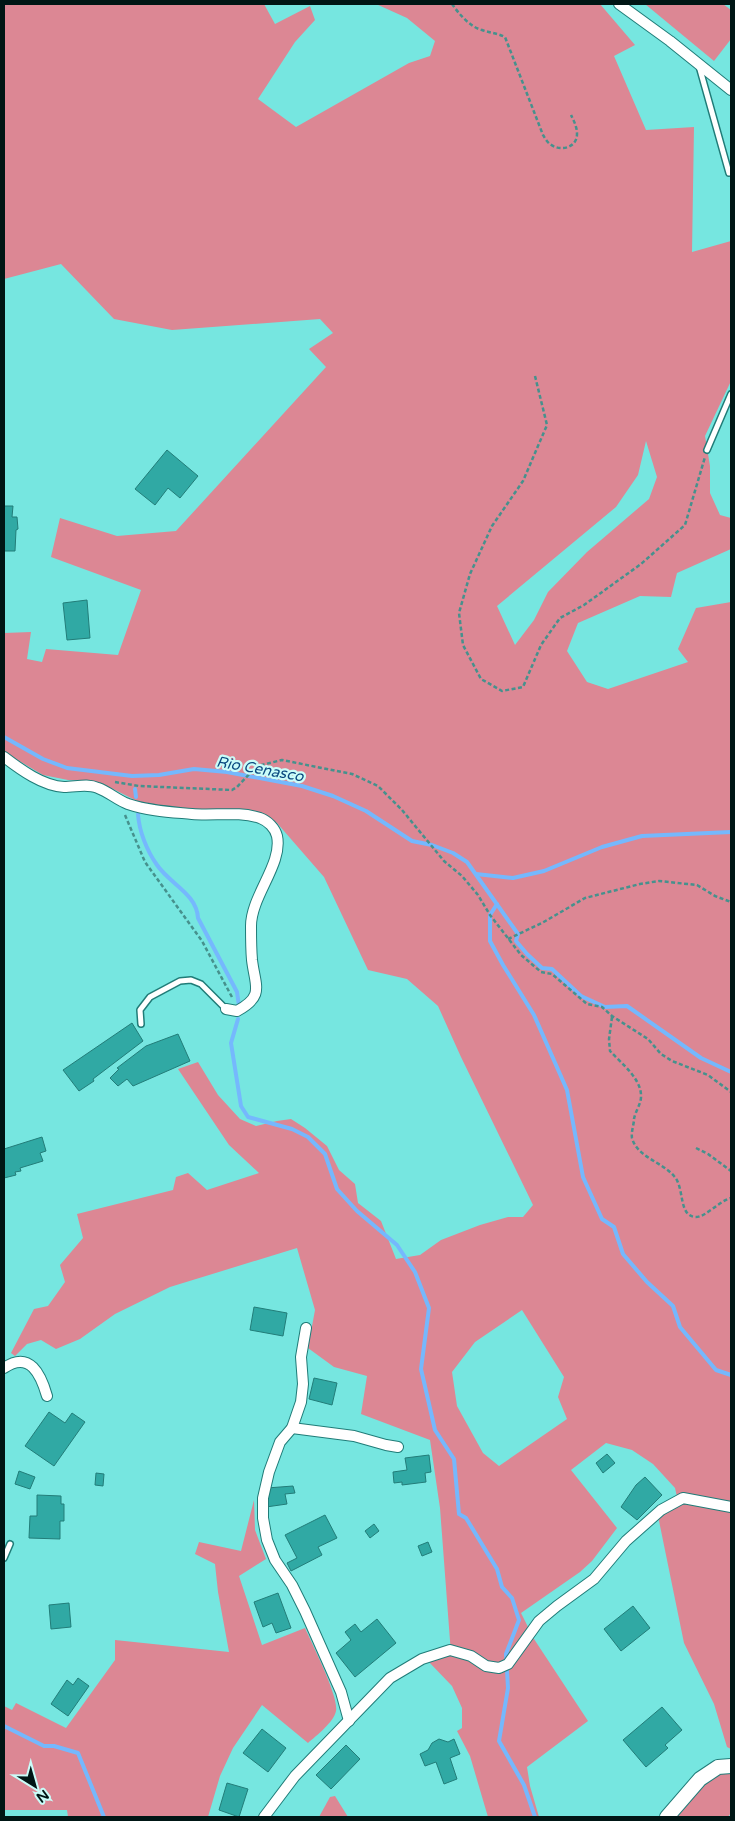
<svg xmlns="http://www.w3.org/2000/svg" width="735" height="1821" viewBox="0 0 735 1821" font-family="'Varela Round',sans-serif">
  <rect width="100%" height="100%" fill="#76e6e0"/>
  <!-- green -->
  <g fill="#dc8794" fill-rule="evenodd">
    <path d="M4,4H264L275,24L310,6L315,20L295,42L258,99L296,127L409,63L430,56L435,41L407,18L376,4H600L635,45L614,56L646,130L694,127L692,252L731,241V381L705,436L710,466V493L720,515L731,518V549L677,573L671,597L640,596L578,623L567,651L587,682L608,689L688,662L678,649L696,608L731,602V1749L727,1747L714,1704L684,1643L658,1516L679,1506L675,1488L653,1464L632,1450L606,1443L571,1470L617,1528L592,1561L580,1572L521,1613L534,1639L588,1721L527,1767L530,1786L539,1817H488L470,1756L457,1731L462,1728V1708L452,1686L428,1661L451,1654L440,1508L430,1440L361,1414L367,1376L334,1367L308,1348L315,1310L297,1248L170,1287L115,1314L80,1339L56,1349L41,1340L27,1344L15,1356L11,1353L34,1309L48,1306L65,1282L60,1265L83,1238L77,1214L173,1190L176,1177L188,1173L207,1190L259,1173L229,1145L178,1069L198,1062L218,1095L240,1119L256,1126L277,1121L291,1119L305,1128L327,1146L339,1170L355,1184L358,1203L381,1221L396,1259L420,1255L441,1240L480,1225L508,1217H523L533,1205L461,1057L438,1006L407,979L368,970L324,877L277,823L262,814L211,813L143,804L111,788L90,781L68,780L43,775L4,752V633L31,632L27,659L42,662L46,649L118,655L141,590L51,557L60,518L117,536L176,531L326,367L309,349L333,333L320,319L172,330L114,319L61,264L4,279ZM646,441L657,477L649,499L587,552L548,592L534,620L515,645L497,606L616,507L638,475ZM522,1310L564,1377L558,1397L567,1419L499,1466L483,1453L457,1406L452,1372L475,1342Z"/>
    <polygon points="645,4 723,4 731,10 731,39 714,61"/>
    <path d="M254,1500L255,1530L266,1559L239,1576L262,1645L305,1628C312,1644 339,1697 336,1711C334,1722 316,1736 308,1743L262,1705L233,1748L220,1776L208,1817H68L67,1810H4V1706L12,1710L16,1703L66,1728L115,1660V1640L229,1652L218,1592L215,1564L195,1554L199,1542L241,1551Z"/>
    <polygon points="718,1771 731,1772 731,1813 728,1817 672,1817 702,1781"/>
    <polygon points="335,1796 348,1817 319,1817 330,1797"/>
  </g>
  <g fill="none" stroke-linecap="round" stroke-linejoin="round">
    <!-- stream -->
    <g stroke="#75b8fd" stroke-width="4">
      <polyline points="4,737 43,759 67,768 132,776 159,775 194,769 227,772 302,786 333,796 366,811 412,841 432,845 453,853 467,862 518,934 516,941 527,954 542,968 552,969 581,996 605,1007 627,1006 701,1058 731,1072"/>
      <polyline points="135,789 136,797"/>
      <path d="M138,814C139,831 147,851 157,865C170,884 197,894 198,918L237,992L239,1006"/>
      <polyline points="476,874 513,878 544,871 602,847 642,836 731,832"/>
      <polyline points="497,904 490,915 490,941 503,965 534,1015 567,1090 583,1177 602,1219 614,1227 623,1254 647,1282 673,1306 680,1327 716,1370 731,1375"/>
      <polyline points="238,1019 231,1043 241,1106 248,1117 292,1129 308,1137 325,1154 337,1189 357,1211 397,1245 415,1272 429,1308 421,1369 435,1430 454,1459 459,1514 466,1518 497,1569 502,1587 512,1598 519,1620 506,1654 508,1688 499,1741 524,1785 535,1817"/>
      <polyline points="4,1726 44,1746 54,1746 78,1753 104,1817"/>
    </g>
  </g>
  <!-- building -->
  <g fill="#30a9a4" stroke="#227d79">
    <polygon points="167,450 198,476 180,498 168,488 155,505 135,489"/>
    <polygon points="4,506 13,506 12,517 17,517 18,529 16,530 15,551 4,551"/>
    <polygon points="87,600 90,638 67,640 63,603"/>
    <polygon points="132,1023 143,1041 93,1079 94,1081 79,1091 63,1070"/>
    <polygon points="178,1034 190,1061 133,1086 127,1079 118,1086 110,1078 119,1069 117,1068 146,1046"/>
    <polygon points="42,1137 46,1151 40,1153 43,1161 20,1168 21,1171 15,1172 16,1175 4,1178 4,1149"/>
    <polygon points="254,1307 287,1313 283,1336 250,1330"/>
    <polygon points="314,1378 337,1383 332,1405 309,1399"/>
    <polygon points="49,1412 65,1423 72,1413 85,1422 54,1466 25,1446"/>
    <polygon points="607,1454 615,1463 603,1473 596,1463"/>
    <polygon points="429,1455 431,1472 425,1473 426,1482 402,1485 402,1482 394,1483 393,1472 407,1470 405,1458"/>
    <polygon points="19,1471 35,1477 30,1489 15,1484"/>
    <polygon points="96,1473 104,1474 103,1486 95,1485"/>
    <polygon points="645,1477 662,1495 637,1520 621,1507 636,1485"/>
    <polygon points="293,1486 295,1493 285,1494 287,1504 266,1507 267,1488"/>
    <polygon points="37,1495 61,1496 61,1504 64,1504 64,1521 60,1521 60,1539 29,1538 30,1516 37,1516"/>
    <polygon points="325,1515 337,1538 318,1547 322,1555 291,1571 287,1563 297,1558 285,1535"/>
    <polygon points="374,1524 379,1531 370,1538 365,1531"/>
    <polygon points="428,1542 432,1552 422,1556 418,1546"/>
    <polygon points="278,1593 291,1628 276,1633 272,1623 263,1627 254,1602"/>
    <polygon points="69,1603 71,1627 51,1629 49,1605"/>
    <polygon points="633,1606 650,1628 621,1651 604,1629"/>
    <polygon points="377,1619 396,1643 355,1677 336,1653 351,1640 345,1632 355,1624 361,1632"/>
    <polygon points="78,1678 89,1686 68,1716 51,1704 67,1680 73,1685"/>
    <polygon points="662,1707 682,1730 665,1745 668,1748 646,1767 623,1740"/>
    <polygon points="262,1729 286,1748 268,1772 243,1753"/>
    <polygon points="439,1739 448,1742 454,1739 460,1754 450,1758 457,1779 444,1784 436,1762 425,1766 420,1754 428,1750 432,1743"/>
    <polygon points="346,1745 360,1759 331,1789 316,1775"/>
    <polygon points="227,1783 248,1789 239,1817 219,1810"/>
  </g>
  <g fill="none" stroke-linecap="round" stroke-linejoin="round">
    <defs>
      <g id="service">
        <polyline points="699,66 729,173"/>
        <polyline points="707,450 731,394"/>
        <polyline points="141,1024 140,1010 150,997 180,981 191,980 201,984 226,1009"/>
        <polyline points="4,1558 10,1544"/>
      </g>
      <g id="minor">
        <polyline points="619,4 670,41 731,90"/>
        <path d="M4,757C21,770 43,786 64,787C76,787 87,783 98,788C109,792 117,800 128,804C149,811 171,812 192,814C214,816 239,811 260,818C268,821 275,828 277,836C283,864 251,896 251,926C251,937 251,949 252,960C255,986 265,996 237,1011L226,1009"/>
        <polyline points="306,1328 301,1357 303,1384 301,1402 292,1428 280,1442 269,1472 263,1498 263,1518 267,1540 275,1560 292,1585 305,1611 341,1692 349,1721"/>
        <path d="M4,1368C30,1350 41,1375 47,1396"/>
        <polyline points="292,1428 354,1436 386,1445 398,1447"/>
        <polyline points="264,1817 295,1776 390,1678 422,1659 450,1650 471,1656 486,1666 499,1668 508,1664 539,1621 557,1606 594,1579 626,1541 661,1510 683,1498 731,1507"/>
      </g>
      <polyline id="tertiary" points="667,1817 700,1779 718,1767 731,1766"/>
    </defs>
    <!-- service casing -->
    <use href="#service" stroke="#207c78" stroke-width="8"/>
    <!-- minor casing -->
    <use href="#minor" stroke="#207c78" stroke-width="12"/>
    <!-- tertiary casing -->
    <use href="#tertiary" stroke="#207c78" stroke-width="16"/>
    <!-- path -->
    <g stroke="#46918d" stroke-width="2.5" stroke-dasharray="4 2.5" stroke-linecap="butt">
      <path d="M452,4C459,14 470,27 482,30C490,33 497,33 505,37L543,135C545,138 547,142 550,144C560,152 577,148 577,134C577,127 574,121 571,115"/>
      <polyline points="535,376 547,425 523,481 492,526 470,574 459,613 463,645 481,679 502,691 523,687 541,645 560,618 584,605 641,564 685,525 705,457"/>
      <polyline points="115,782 139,786 232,790 237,787 257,766 282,760 352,774 378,786 402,810 444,861 462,876 478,895 490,915 521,955 541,972 552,974 587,1004 602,1007 612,1016 648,1039 661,1054 672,1061 708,1075 731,1092"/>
      <polyline points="125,815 145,862 202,941 233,999"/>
      <polyline points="508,939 542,923 585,898 640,884 659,881 697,885 715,896 731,902"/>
      <path d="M612,1017L609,1039L610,1051C621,1063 642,1079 641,1097C641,1104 635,1112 634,1119C634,1124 631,1132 632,1138C637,1157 662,1162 674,1176C685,1188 678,1215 695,1217C705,1218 719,1201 731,1198"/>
      <polyline points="696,1148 708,1154 731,1171"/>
    </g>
    <!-- service -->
    <use href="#service" stroke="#fff" stroke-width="5"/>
    <!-- minor -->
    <use href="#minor" stroke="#fff" stroke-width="10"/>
    <!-- tertiary -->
    <use href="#tertiary" stroke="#fff" stroke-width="14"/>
  </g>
  <g text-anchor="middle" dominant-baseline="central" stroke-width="4.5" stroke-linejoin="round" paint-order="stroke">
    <!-- water labels -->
    <g font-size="15" font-style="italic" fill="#0b4a80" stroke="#cafdf9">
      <text transform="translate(260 769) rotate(10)">Rio Cenasco</text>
    </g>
  </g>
  <!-- border -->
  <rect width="735" height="1821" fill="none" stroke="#001615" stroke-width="10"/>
  <!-- north arrow -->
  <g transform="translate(35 1786) rotate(143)" stroke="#cafdf9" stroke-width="4" paint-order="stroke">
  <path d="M0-4L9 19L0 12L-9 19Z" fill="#001615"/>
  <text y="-8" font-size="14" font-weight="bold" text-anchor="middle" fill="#001615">N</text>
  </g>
</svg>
